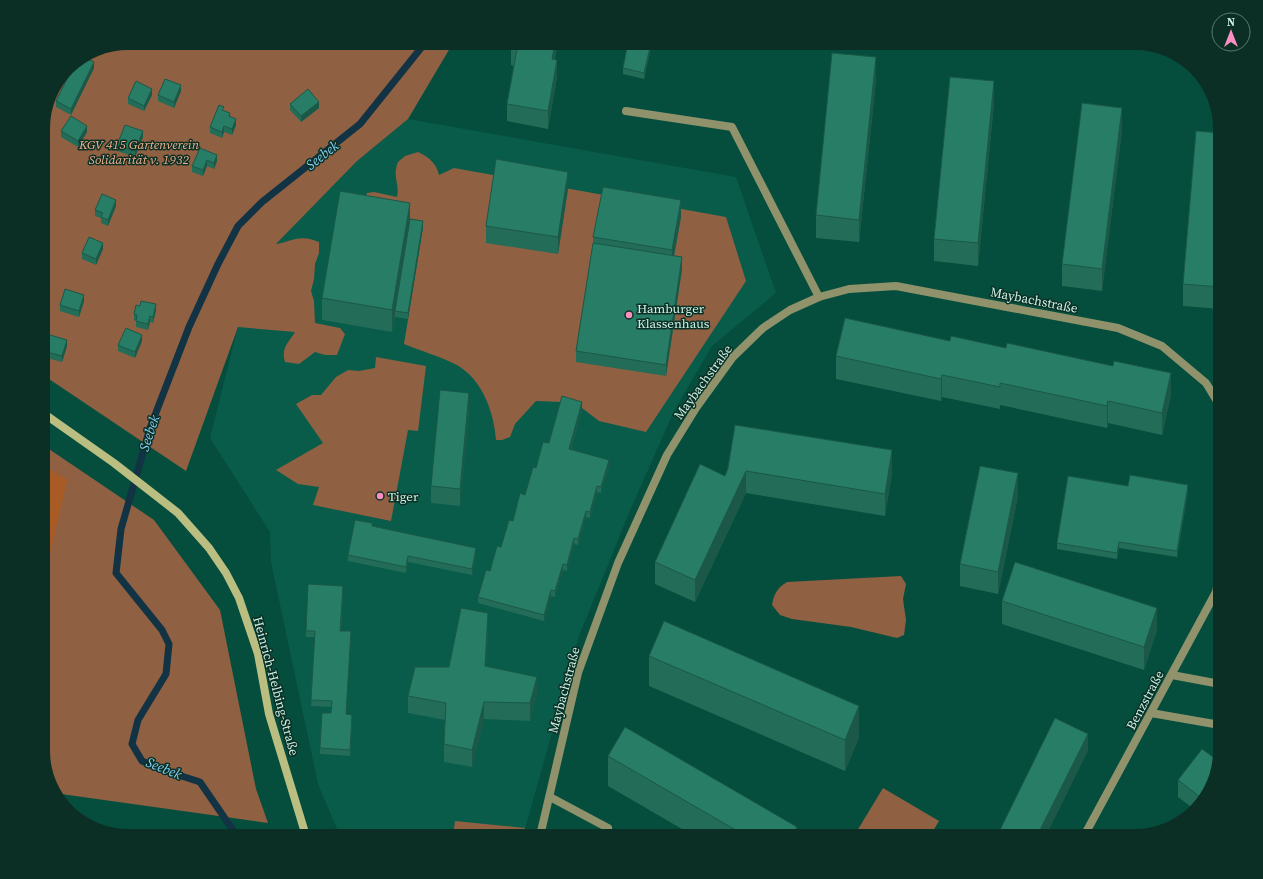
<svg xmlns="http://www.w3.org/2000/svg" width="1263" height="879" viewBox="0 0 1263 879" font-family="'Source Serif 4',serif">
  <rect width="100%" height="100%" fill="#054e3d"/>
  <!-- built -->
  <polygon fill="#085c49" points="408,119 736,177 776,293 712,346 674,411 629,513 579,636 523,836 340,836 318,784 271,562 270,532 210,438 238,327 275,245 357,161"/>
  <!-- green -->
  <g fill="#906043">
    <path d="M128,43H453L408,119L357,161L276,244C294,241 299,234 319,242V253L315,264L314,279L311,291L314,301L315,323L340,328L345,334L337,355H325L315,352L299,364L285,362C281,348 288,343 295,332L238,327L186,471L43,375V123L50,95L68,68L96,49Z"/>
    <path d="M418,152C429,157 436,163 439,175L454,168L726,217L746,281L646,432L599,421L582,408L562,402L536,401L515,424L510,437L502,440H496C494,412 482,378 455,364C439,356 421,351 404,344L423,227L422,222L364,211V202L367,193L374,192L397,197C400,185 392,176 398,162L405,156Z"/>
    <polygon points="376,357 426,366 418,431 408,430 391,521 313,505 319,487 298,484 276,470 323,443 296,404 312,395 321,395 336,377 348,370 359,371 375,368"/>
    <polygon points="43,445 154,520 220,610 256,789 268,823 54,793 43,756"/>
    <path d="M901,576L906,584L903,599L906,620L904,635L897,638L851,627L792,619L780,615L772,605C774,594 777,588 787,582Z"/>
    <polygon points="883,788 939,821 930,836 854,836"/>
    <polygon points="455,821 525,828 523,836 453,836"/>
  </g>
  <!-- forest -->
  <polygon fill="#a95b26" points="43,465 67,480 48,563 43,565"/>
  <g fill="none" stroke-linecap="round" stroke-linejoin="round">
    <!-- stream -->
    <polyline stroke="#113343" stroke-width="7" points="237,836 200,782 160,769 142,761 132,744 138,720 166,674 169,644 162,630 116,573 121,529 150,428 189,327 218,264 238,226 262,202 360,124 425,43"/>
    <!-- lane -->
    <g stroke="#8f926b" stroke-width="8">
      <polyline points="626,111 732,127 819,297"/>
      <polyline points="1213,391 1220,385"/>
      <polyline points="1172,675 1220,684"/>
      <polyline points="1151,713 1220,725"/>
      <polyline points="550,797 608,828"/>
    </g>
    <!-- street -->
    <g stroke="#8f926b" stroke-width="8">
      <polyline points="540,836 578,673 618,563 667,455 696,408 733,357 763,328 790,310 819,297 849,289 896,286 1118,328 1162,346 1206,383 1220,406"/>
      <polyline points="1084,836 1216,592 1220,572"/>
    </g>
    <!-- secondary -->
    <polyline stroke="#babf81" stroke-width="8" points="43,413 114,463 178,513 209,548 226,573 239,598 258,654 269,714 306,836"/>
  </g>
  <!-- wall -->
  <g fill="#226c58">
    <polygon points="512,43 555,59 557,77 548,129 507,121 507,104 514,66 511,65 511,48"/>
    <polygon points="628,43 652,43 644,79 623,74 623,68"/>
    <polygon points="94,68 71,115 56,107 56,101"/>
    <polygon points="876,80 859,242 816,238 816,215"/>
    <polygon points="181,91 174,108 158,101 158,95"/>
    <polygon points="152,95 144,111 128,104 128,98"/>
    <polygon points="994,103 978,266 934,261 934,239"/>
    <polygon points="290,104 319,108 301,122 290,110"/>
    <polygon points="224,111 230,116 236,125 232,135 224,132 222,138 210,133 210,127"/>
    <polygon points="1122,130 1102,291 1062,286 1062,264"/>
    <polygon points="61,131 87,132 78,147 61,137"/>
    <polygon points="1220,133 1220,309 1183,306 1183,284"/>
    <polygon points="143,137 135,157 117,151 117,145"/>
    <polygon points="200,148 217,161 214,169 207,166 203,176 192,172 192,166"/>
    <polygon points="568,189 558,254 486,243 486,226"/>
    <polygon points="116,206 108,226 101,223 101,218 95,216 95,210"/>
    <polygon points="681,217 674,256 682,269 666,376 576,362 576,351 593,243 593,237"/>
    <polygon points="410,219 423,227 408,319 395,317 395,316 392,332 322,320 322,298"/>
    <polygon points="103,249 96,265 82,259 82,253"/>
    <polygon points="84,301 79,317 60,311 60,305"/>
    <polygon points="156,310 153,323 150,322 148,330 136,327 136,321 134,320 134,314"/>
    <polygon points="142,341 135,358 118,351 118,345"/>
    <polygon points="67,346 62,362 43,357 43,347"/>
    <polygon points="836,356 1171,395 1162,435 1108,423 1107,428 1000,405 1000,409 942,397 941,401 836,379"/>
    <polygon points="582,408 571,450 609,466 601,493 597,492 590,518 586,517 578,545 574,544 567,571 563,570 555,597 551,596 544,621 478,603 478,597 513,521 525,495 536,468 549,443"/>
    <polygon points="469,410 460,506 431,503 431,486"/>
    <polygon points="728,468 892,473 885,516 746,493 695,602 655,584 655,562 725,476"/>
    <polygon points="1128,486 1188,491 1177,557 1119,548 1117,559 1057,549 1057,543"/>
    <polygon points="1018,496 998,594 960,586 960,564"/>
    <polygon points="372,526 476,554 472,575 408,562 406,573 348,561 348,555"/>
    <polygon points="343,592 341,631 351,637 346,714 352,721 350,756 320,754 320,748 331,713 332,707 311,706 315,637 306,637 306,631"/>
    <polygon points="1002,601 1157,630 1144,670 1002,624"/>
    <polygon points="488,630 486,666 537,694 530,721 484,719 472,767 444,762 444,744 445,720 408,713 408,696 449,667"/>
    <polygon points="649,656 859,737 845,771 649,686"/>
    <polygon points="608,756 797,836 694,836 608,786"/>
    <polygon points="1178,780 1206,798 1194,809 1178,797"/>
  </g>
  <!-- shaded-wall -->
  <g fill="#1b5847">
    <polygon points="555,43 558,43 552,76 552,59"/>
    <polygon points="651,43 652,43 644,79 644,73"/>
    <polygon points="876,57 876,80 859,242 859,220"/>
    <polygon points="557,60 557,77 548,129 548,111"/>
    <polygon points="94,62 94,68 71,115 71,109"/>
    <polygon points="994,81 994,103 978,266 978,243"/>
    <polygon points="181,85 181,91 174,108 174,102"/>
    <polygon points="152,89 152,95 144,111 144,106"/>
    <polygon points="319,102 319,108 301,122 301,116"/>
    <polygon points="1122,108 1122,130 1102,291 1102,269"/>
    <polygon points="236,119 236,125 232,135 232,129"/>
    <polygon points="87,126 87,132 78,147 78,141"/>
    <polygon points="224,126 224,132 222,138 222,132"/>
    <polygon points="143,131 143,137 135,157 135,151"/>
    <polygon points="217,155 217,161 214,169 214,163"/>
    <polygon points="207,160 207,166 203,176 203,170"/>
    <polygon points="568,172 568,189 558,254 558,237"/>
    <polygon points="116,200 116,206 108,226 108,220"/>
    <polygon points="681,200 681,217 672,267 672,250"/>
    <polygon points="410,203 410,225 395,311 395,316 392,332 392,310"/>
    <polygon points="423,221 423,227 408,319 408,313"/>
    <polygon points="103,243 103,249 96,265 96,259"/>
    <polygon points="682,257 682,269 666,376 666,365"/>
    <polygon points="84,295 84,301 79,317 79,311"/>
    <polygon points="156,304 156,310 153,323 153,317"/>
    <polygon points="150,316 150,322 148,330 148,324"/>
    <polygon points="142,335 142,341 135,358 135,352"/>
    <polygon points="67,340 67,346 62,362 62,356"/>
    <polygon points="1171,373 1171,395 1162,435 1162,413"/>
    <polygon points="942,375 942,397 941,401 941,379"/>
    <polygon points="469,393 469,410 460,506 460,489"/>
    <polygon points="1108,401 1108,423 1107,428 1107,406"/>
    <polygon points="582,402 582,408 569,455 569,449"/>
    <polygon points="892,450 892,473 885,516 885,494"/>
    <polygon points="609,460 609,466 601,493 601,487"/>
    <polygon points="746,471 746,493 695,602 695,580"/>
    <polygon points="1018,473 1018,496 998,594 998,572"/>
    <polygon points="1188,485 1188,491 1177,557 1177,551"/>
    <polygon points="597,486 597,492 590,518 590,512"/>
    <polygon points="586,511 586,517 578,545 578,539"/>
    <polygon points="574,538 574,544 567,571 567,565"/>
    <polygon points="1119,542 1119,548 1117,559 1117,553"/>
    <polygon points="476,548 476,554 472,575 472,569"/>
    <polygon points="408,556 408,562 406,573 406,567"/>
    <polygon points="563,564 563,570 555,597 555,591"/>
    <polygon points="551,590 551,596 544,621 544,615"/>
    <polygon points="1157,608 1157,630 1144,670 1144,647"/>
    <polygon points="488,613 488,630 485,683 485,666"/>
    <polygon points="351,631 351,637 346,720 346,714"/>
    <polygon points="537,677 537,694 530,721 530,703"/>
    <polygon points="484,702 484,719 472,767 472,750"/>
    <polygon points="859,706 859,737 845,771 845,740"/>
    <polygon points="1088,734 1088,751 1046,836 1037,836"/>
    <polygon points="797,827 797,836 792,836"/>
  </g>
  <!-- building -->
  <g fill="#277d66" stroke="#1b5847">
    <polygon points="512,43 555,43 552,59 557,60 548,111 507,104 517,49 511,48"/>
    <polygon points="628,43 651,43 644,73 623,68"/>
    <polygon points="832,53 876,57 859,220 816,215"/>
    <polygon points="84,57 94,62 71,109 56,101 75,63"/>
    <polygon points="950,77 994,81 978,243 934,239"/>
    <polygon points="165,79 181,85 174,102 158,95"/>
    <polygon points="136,81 152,89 144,106 128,98"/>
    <polygon points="308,89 319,102 301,116 290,104"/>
    <polygon points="1082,103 1122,108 1102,269 1062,264"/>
    <polygon points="219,105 224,107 222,110 230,113 229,116 236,119 232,129 224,126 222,132 210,127"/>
    <polygon points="71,116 87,126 78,141 61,131"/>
    <polygon points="125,125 143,131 135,151 117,145"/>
    <polygon points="1196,131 1220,133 1220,287 1183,284"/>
    <polygon points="200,148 217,155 214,163 207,160 203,170 192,166"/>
    <polygon points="496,159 568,172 558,237 486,226"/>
    <polygon points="603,187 681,200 672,250 593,237"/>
    <polygon points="340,191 410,203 392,310 322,298"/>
    <polygon points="102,194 116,200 108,220 101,217 103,213 95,210"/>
    <polygon points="410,219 423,221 408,313 395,311"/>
    <polygon points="89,237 103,243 96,259 82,253"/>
    <polygon points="593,243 682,257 666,365 576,351"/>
    <polygon points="65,289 84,295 79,311 60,305"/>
    <polygon points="141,301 156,304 153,317 150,316 148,324 136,321 137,315 134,314 136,305 140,306"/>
    <polygon points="845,318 950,341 951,336 1006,348 1007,343 1113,366 1114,361 1171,373 1162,413 1108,401 1107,406 1000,383 1000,387 942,375 941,379 836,356"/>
    <polygon points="126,328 142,335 135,352 118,345"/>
    <polygon points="47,334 67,340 62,356 43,351 43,347"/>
    <polygon points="440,390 469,393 460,489 431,486"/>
    <polygon points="562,396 582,402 569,449 609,460 601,487 597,486 590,512 586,511 578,539 574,538 567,565 563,564 555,591 551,590 544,615 478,597 486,570 490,571 497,546 501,547 509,520 513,521 520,493 525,495 533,467 536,468 543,442 549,443"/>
    <polygon points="735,425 892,450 885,494 746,471 695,580 655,562 700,464 725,476 728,468"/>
    <polygon points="980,466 1018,473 998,572 960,564"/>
    <polygon points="1130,475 1188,485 1177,551 1119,542 1117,553 1057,543 1068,476 1128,486"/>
    <polygon points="355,520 372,523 372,526 476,548 472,569 408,556 406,567 348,555"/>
    <polygon points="1015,562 1157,608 1144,647 1002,601"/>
    <polygon points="308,584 343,586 340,631 351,631 346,714 352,715 350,750 320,748 322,713 331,713 332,701 311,700 315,631 306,631"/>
    <polygon points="461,608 488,613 485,666 537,677 530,703 484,702 472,750 444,744 446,703 408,696 415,667 449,667"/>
    <polygon points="664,621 859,706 845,740 649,656"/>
    <polygon points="1055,718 1088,734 1037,836 997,836"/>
    <polygon points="625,727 797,827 792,836 746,836 608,756"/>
    <polygon points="1202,749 1217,760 1206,798 1204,800 1178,780"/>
  </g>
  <!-- markers -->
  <g fill="#fc8fc2" stroke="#0c2f25" stroke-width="1.5">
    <circle cx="629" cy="315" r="4"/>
    <circle cx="380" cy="496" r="4"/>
  </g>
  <g text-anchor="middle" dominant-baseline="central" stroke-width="3" stroke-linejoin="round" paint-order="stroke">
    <!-- park labels -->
    <g font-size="13" font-style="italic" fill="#f2b28c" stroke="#0c2f25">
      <text x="139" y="144">KGV 415 Gartenverein<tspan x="139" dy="15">Solidarität v. 1932</tspan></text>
    </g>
    <!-- street labels -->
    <g font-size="13" fill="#cbf2e4" stroke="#0c2f25">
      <text transform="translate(1034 300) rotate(11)">Maybachstraße</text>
      <text transform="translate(703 382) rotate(-54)">Maybachstraße</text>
      <text transform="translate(276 686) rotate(75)">Heinrich-Helbing-Straße</text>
      <text transform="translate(564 690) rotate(-75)">Maybachstraße</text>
      <text transform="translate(1145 700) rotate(-62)">Benzstraße</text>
    </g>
    <!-- poi labels -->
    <g font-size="13" fill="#cbf2e4" stroke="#0c2f25" text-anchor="start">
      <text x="637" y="308">Hamburger<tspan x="637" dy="15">Klassenhaus</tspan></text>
      <text x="388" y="496">Tiger</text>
    </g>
    <!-- water labels -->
    <g font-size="14" font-style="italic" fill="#86d0f5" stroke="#0c2f25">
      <text transform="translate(322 155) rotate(-38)">Seebek</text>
      <text transform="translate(149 433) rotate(-72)">Seebek</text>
      <text transform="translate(164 768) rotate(22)">Seebek</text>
    </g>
  </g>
  <!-- crop -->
  <path d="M0 0H1263V879H0ZM128 50H1135A78 78 0 0 1 1213 128V751A78 78 0 0 1 1135 829H128A78 78 0 0 1 50 751V128A78 78 0 0 1 128 50Z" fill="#0c2f25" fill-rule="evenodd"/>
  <!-- north arrow -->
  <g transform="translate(1231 32)"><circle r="19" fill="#0c2f25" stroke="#587d71"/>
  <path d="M0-3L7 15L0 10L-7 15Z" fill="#fc8fc2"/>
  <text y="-6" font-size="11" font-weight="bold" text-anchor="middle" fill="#cbf2e4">N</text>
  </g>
</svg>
